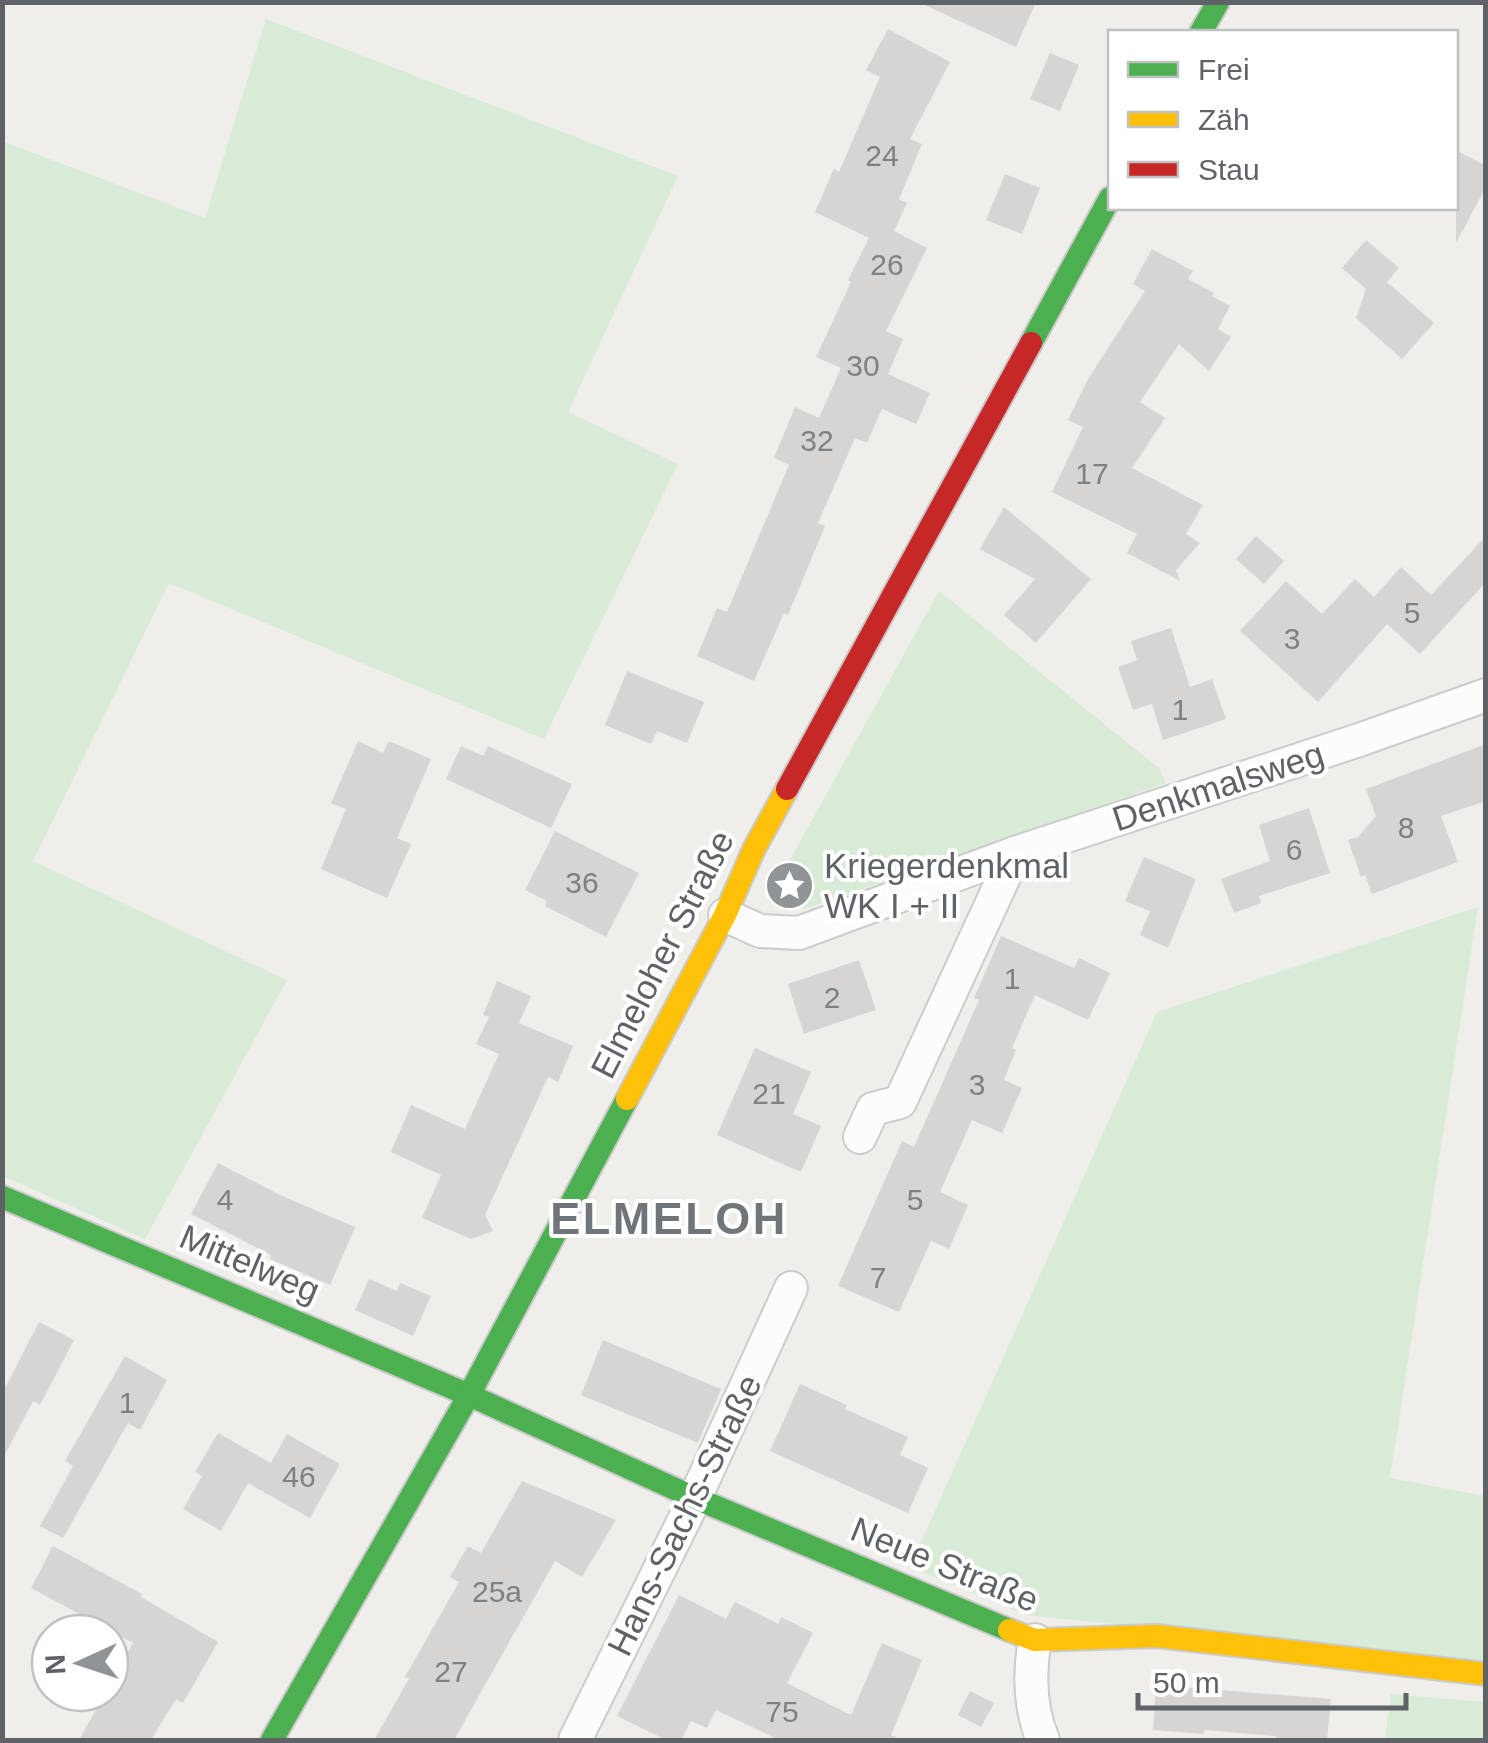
<svg xmlns="http://www.w3.org/2000/svg" width="1488" height="1743" viewBox="0 0 1488 1743" font-family="Arial,sans-serif">
  <rect width="100%" height="100%" fill="#efeeea"/>
  <!-- green -->
  <g fill="#d8ebd6">
    <polygon points="266,19 678,176 568,412 678,464 544,739 169,583 33,861 287,980 145,1239 3,1176 2,141 205,218"/>
    <polygon points="939,591 1159,768 1166,783 804,909 777,883"/>
    <polygon points="1478,907 1390,1478 1485,1496 1485,1663 1026,1615 910,1567 1157,1012"/>
    <polygon points="1391,1694 1485,1702 1485,1740 1385,1740"/>
  </g>
  <!-- building -->
  <g fill="#d6d5d3">
    <polygon points="918,2 1036,2 1016,47"/>
    <polygon points="888,29 950,62 910,139 922,144 899,199 907,203 894,231 927,248 886,331 903,339 888,374 930,393 916,424 882,409 867,443 855,438 818,523 825,526 788,615 784,613 754,681 697,656 717,608 727,612 789,465 774,458 795,407 819,418 841,368 816,357 851,282 848,280 869,238 815,212 834,169 839,172 880,77 866,70"/>
    <polygon points="1050,53 1079,65 1060,111 1030,99"/>
    <polygon points="1456,150 1486,166 1486,187 1456,243"/>
    <polygon points="1005,174 1040,188 1022,234 986,220"/>
    <polygon points="1366,240 1399,268 1387,282 1434,323 1402,359 1356,318 1366,289 1342,268"/>
    <polygon points="1152,249 1193,271 1188,279 1214,293 1212,296 1230,306 1218,329 1231,337 1209,371 1179,344 1140,402 1165,418 1132,468 1203,505 1186,534 1200,543 1176,570 1180,581 1127,553 1137,534 1052,492 1083,427 1068,420 1088,379 1145,291 1133,284"/>
    <polygon points="1004,507 1091,579 1036,643 1004,615 1035,579 980,549"/>
    <polygon points="1256,536 1284,561 1264,584 1236,559"/>
    <polygon points="1486,536 1486,582 1420,654 1387,624 1318,702 1240,631 1286,581 1322,614 1355,579 1374,597 1401,567 1431,595"/>
    <polygon points="1171,628 1190,687 1212,679 1226,719 1163,740 1152,704 1133,710 1118,667 1137,660 1131,641"/>
    <polygon points="627,671 704,702 687,743 657,731 651,744 605,725"/>
    <polygon points="358,741 383,753 389,741 431,759 397,838 411,844 387,898 321,869 346,809 331,803"/>
    <polygon points="1486,744 1486,801 1441,816 1458,862 1372,894 1365,875 1361,877 1348,840 1358,837 1376,816 1366,789"/>
    <polygon points="461,746 483,756 488,746 572,784 551,828 446,779"/>
    <polygon points="1309,808 1330,873 1259,896 1261,903 1234,913 1221,879 1270,861 1259,825"/>
    <polygon points="555,831 639,873 606,937 545,906 547,901 525,890"/>
    <polygon points="1144,857 1196,879 1168,948 1140,935 1150,911 1125,901"/>
    <polygon points="1001,936 1074,968 1079,958 1110,973 1088,1020 1035,995 1012,1048 1016,1050 1004,1080 1022,1088 1002,1133 972,1120 940,1192 968,1205 949,1249 931,1241 899,1312 838,1286 902,1141 914,1147 979,1000 974,998"/>
    <polygon points="859,960 876,1010 804,1034 788,984"/>
    <polygon points="497,981 531,996 519,1023 573,1046 558,1082 548,1077 485,1215 493,1231 471,1239 422,1218 441,1175 391,1152 411,1105 465,1129 499,1054 476,1044 489,1017 483,1015"/>
    <polygon points="755,1048 811,1072 793,1114 821,1126 801,1172 717,1135"/>
    <polygon points="218,1163 282,1196 355,1227 330,1285 270,1259 271,1255 191,1214"/>
    <polygon points="369,1279 397,1291 400,1283 431,1296 413,1336 355,1310"/>
    <polygon points="39,1322 74,1340 40,1405 33,1401 2,1460 2,1394"/>
    <polygon points="603,1340 721,1389 698,1443 581,1395"/>
    <polygon points="125,1356 167,1380 140,1430 128,1423 63,1538 40,1526 73,1466 65,1461"/>
    <polygon points="800,1384 847,1405 845,1409 908,1437 900,1455 928,1468 908,1513 770,1451"/>
    <polygon points="218,1433 271,1463 287,1434 340,1464 310,1518 248,1483 221,1531 183,1509 202,1476 195,1472"/>
    <polygon points="522,1481 616,1520 582,1577 555,1561 454,1740 374,1740 409,1679 405,1677 459,1582 450,1577 468,1546 481,1553"/>
    <polygon points="53,1546 142,1594 141,1597 218,1642 183,1703 176,1699 151,1740 79,1740 105,1693 110,1693 110,1684 133,1643 31,1588"/>
    <polygon points="679,1595 726,1619 735,1602 778,1624 781,1617 813,1633 787,1683 851,1715 882,1643 922,1660 891,1735 902,1740 779,1740 716,1710 707,1728 691,1721 681,1740 666,1740 617,1716"/>
    <polygon points="1156,1685 1331,1699 1327,1740 1275,1740 1276,1736 1204,1730 1204,1734 1153,1730"/>
    <polygon points="970,1691 994,1703 981,1727 958,1715"/>
  </g>
  <g fill="none" stroke-linecap="round" stroke-linejoin="round">
    <defs>
      <g id="street">
        <polyline points="725,915 760,931 799,933 1015,853 1359,740 1486,695"/>
        <polyline points="860,1137 873,1109 900,1102 1015,853"/>
        <path d="M1035,1640C1029,1673 1030,1709 1043,1740"/>
        <polyline points="575,1740 695,1498 791,1288"/>
      </g>
      <g id="fast">
        <polyline points="1201,32 1218,2"/>
        <polyline points="1031,343 1110,198"/>
        <polyline points="2,1197 469,1395 695,1498 1009,1630"/>
        <polyline points="272,1740 469,1395 627,1099"/>
      </g>
      <g id="slow">
        <polyline points="627,1099 725,915 754,849 787,789"/>
        <polyline points="1009,1630 1035,1640 1157,1636 1486,1674"/>
      </g>
      <polyline id="jam" points="787,789 1031,343"/>
    </defs>
    <!-- street casing -->
    <use href="#street" stroke="#cbcccc" stroke-width="36"/>
    <!-- fast casing -->
    <use href="#fast" stroke="#cacacb" stroke-width="26"/>
    <!-- slow casing -->
    <use href="#slow" stroke="#cacacb" stroke-width="26"/>
    <!-- jam casing -->
    <use href="#jam" stroke="#cacacb" stroke-width="26"/>
    <!-- street -->
    <use href="#street" stroke="#fdfcfc" stroke-width="32"/>
    <!-- fast -->
    <use href="#fast" stroke="#4caf50" stroke-width="22"/>
    <!-- slow -->
    <use href="#slow" stroke="#ffc107" stroke-width="22"/>
    <!-- jam -->
    <use href="#jam" stroke="#c62828" stroke-width="22"/>
  </g>
  <!-- icons -->
  <defs>
    <symbol id="sight-disc" viewBox="-11 -11 22 22"><circle r="9.5" fill="#919496" stroke="#fff"/><path d="M0-6L1.8-2.2L6-1.7L2.9 1.2L3.7 5.4L0 3.3L-3.7 5.4L-2.9 1.2L-6-1.7L-1.8-2.2Z" fill="#fff"/></symbol>
  </defs>
  <g fill-rule="evenodd">
    <use href="#sight-disc" x="762" y="858" width="55" height="55"/>
  </g>
  <g text-anchor="middle" dominant-baseline="central" stroke-width="8" stroke-linejoin="round" paint-order="stroke">
    <!-- number labels -->
    <g font-size="30" fill="#7e8184">
      <text x="882" y="155">24</text>
      <text x="887" y="264">26</text>
      <text x="863" y="365">30</text>
      <text x="817" y="440">32</text>
      <text x="1092" y="473">17</text>
      <text x="1412" y="612">5</text>
      <text x="1292" y="638">3</text>
      <text x="1180" y="709">1</text>
      <text x="1406" y="827">8</text>
      <text x="1294" y="849">6</text>
      <text x="582" y="882">36</text>
      <text x="1012" y="978">1</text>
      <text x="832" y="997">2</text>
      <text x="977" y="1084">3</text>
      <text x="769" y="1093">21</text>
      <text x="225" y="1199">4</text>
      <text x="915" y="1199">5</text>
      <text x="878" y="1277">7</text>
      <text x="127" y="1402">1</text>
      <text x="299" y="1476">46</text>
      <text x="497" y="1591">25a</text>
      <text x="451" y="1671">27</text>
      <text x="782" y="1711">75</text>
    </g>
    <!-- street labels -->
    <g font-size="35" fill="#5f6368" stroke="#fff">
      <text transform="translate(1218 786) rotate(-18)">Denkmalsweg</text>
      <text transform="translate(662 954) rotate(-63)">Elmeloher Straße</text>
      <text transform="translate(250 1263) rotate(23)">Mittelweg</text>
      <text transform="translate(684 1515) rotate(-64)">Hans-Sachs-Straße</text>
      <text transform="translate(945 1564) rotate(22)">Neue Straße</text>
    </g>
    <!-- poi labels -->
    <g font-size="35" fill="#5f6368" stroke="#fff" text-anchor="start">
      <text x="824" y="865">Kriegerdenkmal<tspan x="824" dy="40">WK I + II</tspan></text>
    </g>
    <!-- district labels -->
    <g font-size="45" font-weight="bold" letter-spacing="2.5" fill="#70757a" stroke="#fff">
      <text x="669" y="1218">ELMELOH</text>
    </g>
  </g>
  <!-- border -->
  <rect width="1488" height="1743" fill="none" stroke="#5f6368" stroke-width="10"/>
  <!-- legend -->
  <rect x="1108" y="30" width="350" height="180" fill="#ffffff" stroke="#bfc1c3" stroke-width="2.5"/>
  <rect x="1128" y="62" width="50" height="15" fill="#4caf50" stroke="#bfc1c3" stroke-width="2.5"/>
  <text x="1198" y="80" font-size="30" fill="#5f6368">Frei</text>
  <rect x="1128" y="112" width="50" height="15" fill="#ffc107" stroke="#bfc1c3" stroke-width="2.5"/>
  <text x="1198" y="130" font-size="30" fill="#5f6368">Zäh</text>
  <rect x="1128" y="162" width="50" height="15" fill="#c62828" stroke="#bfc1c3" stroke-width="2.5"/>
  <text x="1198" y="180" font-size="30" fill="#5f6368">Stau</text>
  <!-- north arrow -->
  <g transform="translate(80 1663) rotate(267)"><circle r="48" fill="#ffffff" stroke="#bfc1c3" stroke-width="2.5"/>
  <path d="M0-8L18 38L0 25L-18 38Z" fill="#919496"/>
  <text y="-15" font-size="28" font-weight="bold" text-anchor="middle" fill="#5f6368">N</text>
  </g>
  <!-- scale -->
  <path d="M1138 1693v15h268v-15" fill="none" stroke="#5f6368" stroke-width="5"/>
  <text x="1153" y="1693" font-size="30" fill="#5f6368" stroke="#ffffff" stroke-width="8" paint-order="stroke">50 m</text>
</svg>
